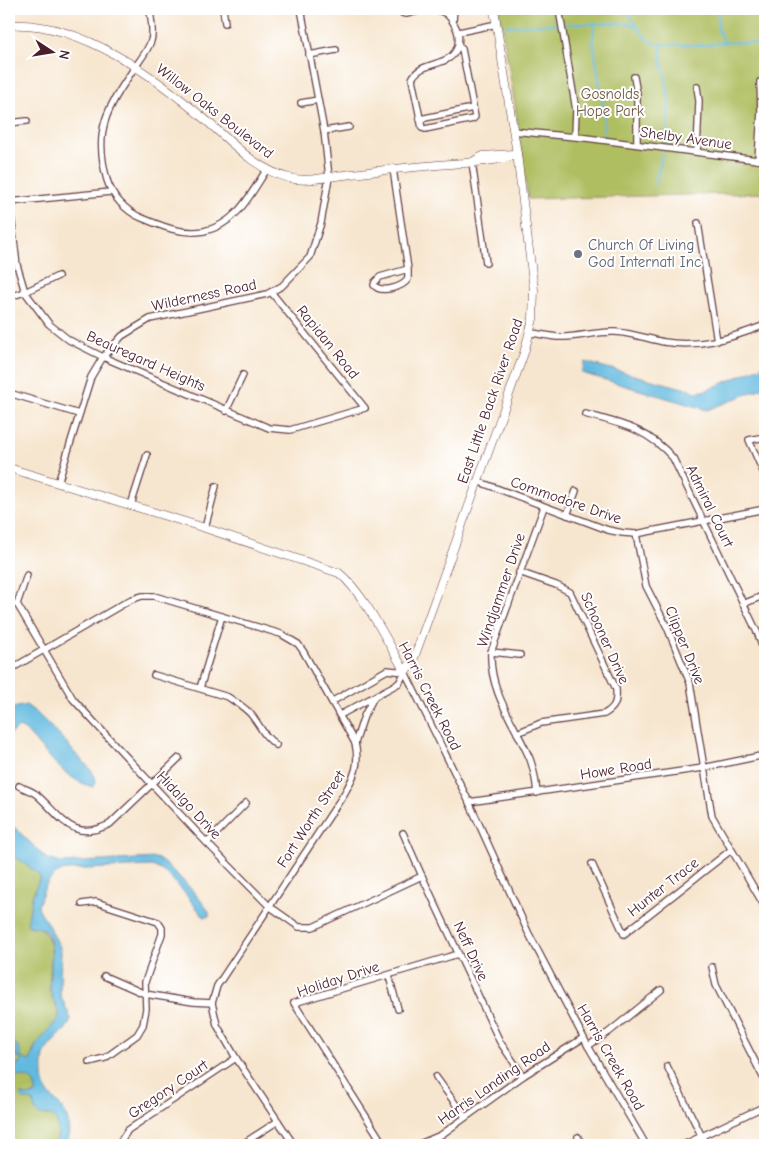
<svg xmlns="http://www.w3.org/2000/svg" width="774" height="1154" viewBox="0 0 774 1154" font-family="'Comic Neue',sans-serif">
  <rect width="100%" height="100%" fill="#fff"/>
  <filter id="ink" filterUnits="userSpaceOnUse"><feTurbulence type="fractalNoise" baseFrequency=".02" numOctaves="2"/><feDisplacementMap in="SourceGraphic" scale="10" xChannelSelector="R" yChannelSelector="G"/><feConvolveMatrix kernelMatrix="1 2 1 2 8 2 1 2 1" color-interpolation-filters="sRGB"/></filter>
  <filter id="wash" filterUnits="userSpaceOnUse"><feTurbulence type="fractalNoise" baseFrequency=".0096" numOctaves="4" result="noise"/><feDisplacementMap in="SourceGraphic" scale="20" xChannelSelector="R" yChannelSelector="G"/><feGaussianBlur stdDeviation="1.12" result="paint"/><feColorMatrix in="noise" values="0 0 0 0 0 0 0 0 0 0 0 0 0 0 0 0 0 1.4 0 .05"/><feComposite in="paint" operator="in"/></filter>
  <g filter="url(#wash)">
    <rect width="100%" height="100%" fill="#f7e6cf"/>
    <!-- green -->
    <g fill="#afbe61" stroke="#7c6e46">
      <polygon points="499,9 765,9 765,193 528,199 517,118"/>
      <path d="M9,831L40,877L32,897L36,924C61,944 47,964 50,990C52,999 58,1006 59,1016V1019L33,1050L31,1061L11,1076C17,1077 26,1076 31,1079C35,1082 35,1089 37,1093C48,1111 66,1121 55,1145H9Z"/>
    </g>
    <!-- water -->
    <g fill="#62badf" stroke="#566c85">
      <polygon points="585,362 698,392 707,390 765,365 765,387 707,410 582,373"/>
      <path d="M26,705L37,713L68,744C73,755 106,777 93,787C64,780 45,751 25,730L19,727L9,735V709Z"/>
      <path d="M9,822L46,858L60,863L156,858C170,865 201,898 209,912V916L206,917L203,916C190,901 170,870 151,866L66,870C48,874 43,890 38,907L59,945L61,950L60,994L71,1019C67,1034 48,1041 44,1056C42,1067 42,1085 49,1094C56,1103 64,1107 67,1118C70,1127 68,1136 68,1145H55C58,1138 61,1121 51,1116C46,1113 40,1118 36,1112C34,1110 34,1104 33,1101L23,1099L21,1097L20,1094L27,1096L36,1094C36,1075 24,1077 9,1076V1065L20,1064L21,1061L20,1058L16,1056V1051L11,1044L9,1030L12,1041L17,1045L22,1058L30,1061L36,1045L58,1019L59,1016C58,1006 51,999 50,989C48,973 59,938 41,928C38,927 33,927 29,926L27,924L32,897L40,877L36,872L9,852Z"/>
    </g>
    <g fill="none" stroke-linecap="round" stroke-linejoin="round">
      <!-- stream -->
      <g stroke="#62badf" stroke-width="2">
        <polyline points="625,9 645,37 655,44 702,45 729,42 765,44"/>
        <polyline points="718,9 718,29 724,42"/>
        <polyline points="566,24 623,23 636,26"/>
        <polyline points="594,24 593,40 603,106 604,135"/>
        <polyline points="505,26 557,24"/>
        <path d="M662,45C658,58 665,71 667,84C670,101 669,126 666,143"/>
        <polyline points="655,185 663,153"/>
      </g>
    </g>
  </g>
  <g filter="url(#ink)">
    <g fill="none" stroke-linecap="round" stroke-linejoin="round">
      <defs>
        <g id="street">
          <polyline points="223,9 225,23"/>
          <polyline points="400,9 402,13 406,14 426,9"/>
          <path d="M431,9C440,10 447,12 451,19C457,28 460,35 458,45C452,69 421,59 412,79L422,128L425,129L473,119L475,117L462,49L458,46"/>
          <polyline points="559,9 576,110 575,136"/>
          <path d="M150,11C151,20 154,32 151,41C147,52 140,60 133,70C107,109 93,131 107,180C112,196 125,211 142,218C161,226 182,235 204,231C237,224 250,195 267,169"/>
          <polyline points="453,21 454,9"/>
          <polyline points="459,32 497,24"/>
          <polyline points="309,55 336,50"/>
          <polyline points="634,77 637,94 637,144"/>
          <polyline points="301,103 318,100"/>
          <polyline points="420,119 473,108"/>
          <polyline points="9,123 27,121"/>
          <polyline points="324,131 349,127"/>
          <polyline points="513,131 586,138 765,161"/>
          <polyline points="697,152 699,101 697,87"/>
          <polyline points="758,160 761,111 760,82"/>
          <polyline points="472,162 486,263"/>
          <path d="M393,169L408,269V279C403,287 381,294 374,285L375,282L380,277L408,269"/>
          <polyline points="9,199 17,265 25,292 49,324 69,340 103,357 269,428 290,430 365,408 271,292"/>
          <polyline points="9,202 111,192"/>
          <polyline points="698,223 717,341"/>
          <polyline points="9,297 25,292 58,276"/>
          <path d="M531,333C540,334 549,336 557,337C577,338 596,331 615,332C632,333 648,339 664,342C700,348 732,338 765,325"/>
          <polyline points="9,393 79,414"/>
          <polyline points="226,411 243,375"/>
          <path d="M585,414C621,424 647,428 673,458L758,634L765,656"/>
          <polyline points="765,437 749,440 765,476"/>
          <polyline points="477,481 608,530 623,533 636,534 765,509"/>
          <polyline points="58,483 91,377 103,357 122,336 150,319 267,294 282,286 310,257 321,223 329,177 324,131 301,9"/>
          <polyline points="131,505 147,455"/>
          <polyline points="567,515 576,491"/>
          <polyline points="205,528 216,486"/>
          <polyline points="636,534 646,586 667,627 690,683 712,816 765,907"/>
          <polyline points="27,575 17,604 73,699 105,734 207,843 269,906 299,927 313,927 422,876"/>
          <polyline points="9,604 17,604"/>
          <polyline points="743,604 765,595"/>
          <polyline points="491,652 520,655"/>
          <path d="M9,670L130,600L142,596H154L281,634L298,644L303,651L355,743C360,765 355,775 344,794L217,986L212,1003L217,1025L236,1058L294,1145"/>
          <polyline points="405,672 469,802 528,932 588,1046 646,1145"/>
          <path d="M154,675L228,697C237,703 247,708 253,717C263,730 262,734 276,745"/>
          <polyline points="200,688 222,616"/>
          <polyline points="333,701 387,670 405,672"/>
          <polyline points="340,715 399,683 405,672"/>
          <path d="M517,733L541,723L604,714C615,708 617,702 616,689L570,592L556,585L519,572"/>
          <polyline points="355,743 364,716 374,697"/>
          <path d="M19,786C25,789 32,791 37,795C62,817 72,843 110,824L179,758"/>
          <path d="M537,793C536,782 534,770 530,759C515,724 489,692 491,652L544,507"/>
          <polyline points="469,802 703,768 765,755"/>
          <polyline points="403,833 422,876 500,1042 523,1076"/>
          <polyline points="207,843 246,803"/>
          <polyline points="592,864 624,934 731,850"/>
          <polyline points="82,904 96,902 158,922 162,928 162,934 145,982 146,1009 143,1025 137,1035 105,1058 89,1062"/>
          <polyline points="712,967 716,985 765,1081"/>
          <polyline points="104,976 145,994 193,1002 212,1003"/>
          <polyline points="389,976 398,1009"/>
          <polyline points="588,1046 609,1032 661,990"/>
          <polyline points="667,1066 706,1145"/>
          <polyline points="436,1077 465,1117"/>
          <polyline points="578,1137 582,1145"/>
          <polyline points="118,1145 128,1130 236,1058"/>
          <polyline points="241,1145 278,1121"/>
          <polyline points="384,1145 294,1003 458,954"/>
          <polyline points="417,1145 441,1135 523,1076 583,1038"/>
          <polyline points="683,1145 765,1106"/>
        </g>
        <g id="secondary">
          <path d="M9,25C80,20 157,78 208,122C232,143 257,170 289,178C305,182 321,178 337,176C360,173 382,170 405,168C425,166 445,164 465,163C484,161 500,161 517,154"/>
          <polyline points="474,161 483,156 514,154"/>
          <path d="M9,468L205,528L339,573C364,593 388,643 405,672L414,658L524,353L533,319L534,290L517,154L494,9"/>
        </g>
      </defs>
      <!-- street casing -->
      <use href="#street" stroke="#643d44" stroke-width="8"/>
      <!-- secondary casing -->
      <use href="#secondary" stroke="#643d44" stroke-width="9"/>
      <!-- street -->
      <use href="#street" stroke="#fff" stroke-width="5.5"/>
      <!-- secondary -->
      <use href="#secondary" stroke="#fff" stroke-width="8"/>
    </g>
  </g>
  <!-- markers -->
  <circle fill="#6b7280" stroke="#fff" stroke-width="2" cx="578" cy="254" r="5"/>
  <g text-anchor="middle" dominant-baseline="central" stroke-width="4" stroke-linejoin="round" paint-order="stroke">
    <!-- park labels -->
    <g font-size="15" fill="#6d573e" stroke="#fff">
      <text x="610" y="94">Gosnolds<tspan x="610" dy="17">Hope Park</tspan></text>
    </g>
    <!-- street labels -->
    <g font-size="15" fill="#4a1f2b" stroke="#fff">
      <text transform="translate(215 111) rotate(38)">Willow Oaks Boulevard</text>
      <text transform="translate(686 138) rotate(8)">Shelby Avenue</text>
      <text transform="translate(204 295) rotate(-12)">Wilderness Road</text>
      <text transform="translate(328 342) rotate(51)">Rapidan Road</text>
      <text transform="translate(146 361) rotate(24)">Beauregard Heights</text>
      <text transform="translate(490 401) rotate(-71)">East Little Back River Road</text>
      <text transform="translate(566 500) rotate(19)">Commodore Drive</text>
      <text transform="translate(710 506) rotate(64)">Admiral Court</text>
      <text transform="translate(501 590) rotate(-71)">Windjammer Drive</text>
      <text transform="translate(605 638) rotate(66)">Schooner Drive</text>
      <text transform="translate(685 645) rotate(68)">Clipper Drive</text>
      <text transform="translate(430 696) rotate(63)">Harris Creek Road</text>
      <text transform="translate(616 769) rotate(-9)">Howe Road</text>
      <text transform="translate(189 805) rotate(47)">Hidalgo Drive</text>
      <text transform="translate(311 819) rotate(-57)">Fort Worth Street</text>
      <text transform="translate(663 887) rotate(-38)">Hunter Trace</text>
      <text transform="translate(471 951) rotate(65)">Neff Drive</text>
      <text transform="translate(338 979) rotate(-18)">Holiday Drive</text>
      <text transform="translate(611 1057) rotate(60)">Harris Creek Road</text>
      <text transform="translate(494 1083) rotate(-35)">Harris Landing Road</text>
      <text transform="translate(168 1089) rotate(-34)">Gregory Court</text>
    </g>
    <!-- worship labels -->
    <g font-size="15" fill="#5b616d" stroke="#fff" text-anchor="start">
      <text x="588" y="245">Church Of Living<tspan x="588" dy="17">God Internatl Inc</tspan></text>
    </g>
  </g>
  <!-- margin -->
  <rect width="774" height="1154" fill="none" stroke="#fff" stroke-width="30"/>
  <!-- north arrow -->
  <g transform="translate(52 52) rotate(102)" stroke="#ffffff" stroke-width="4" paint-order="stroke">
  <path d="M0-4L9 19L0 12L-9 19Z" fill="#4a1f2b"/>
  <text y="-8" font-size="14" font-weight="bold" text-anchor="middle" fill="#4a1f2b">N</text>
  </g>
</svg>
